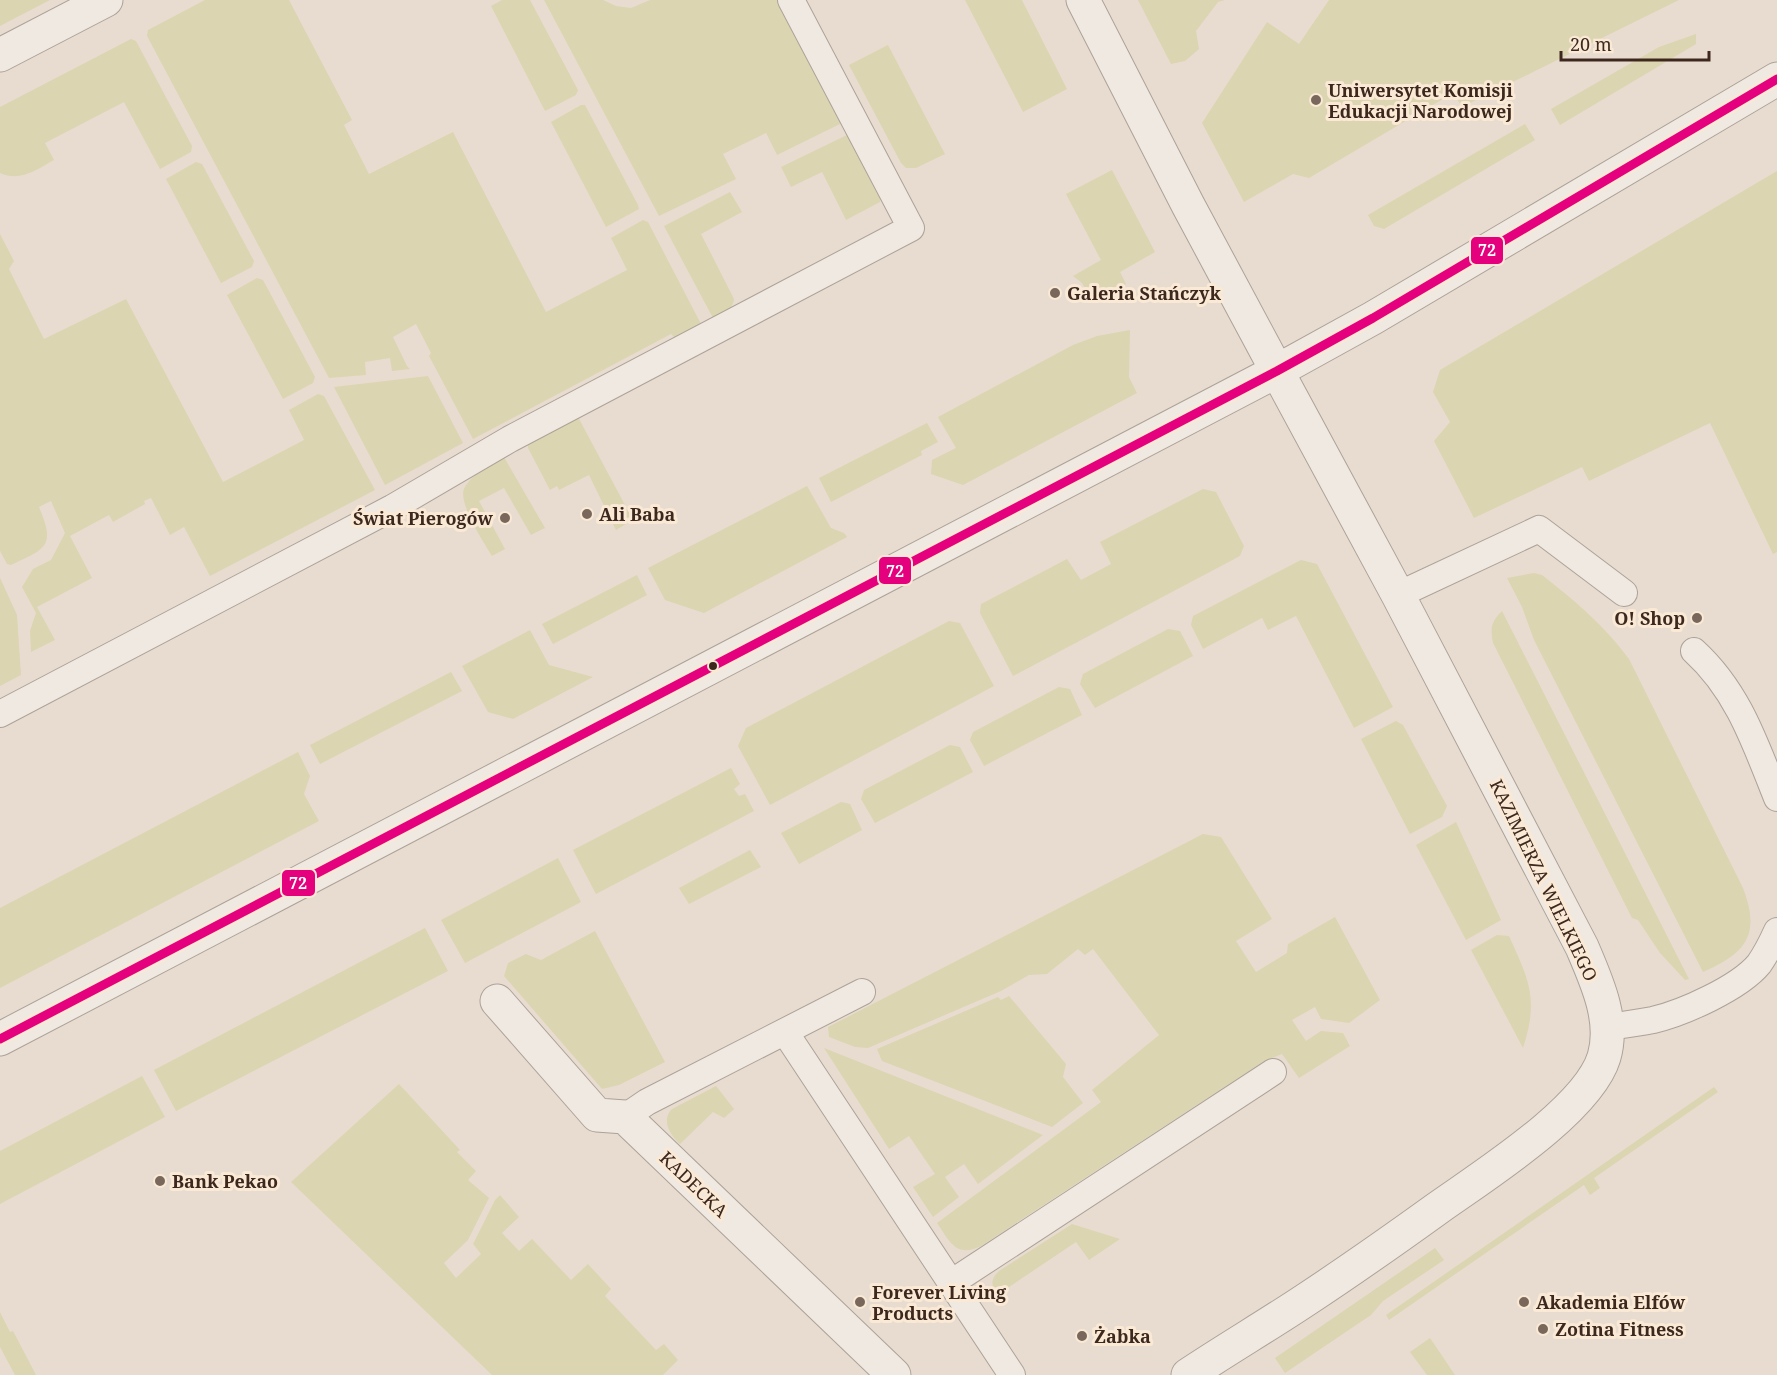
<svg xmlns="http://www.w3.org/2000/svg" width="1777" height="1375" viewBox="0 0 1777 1375" font-family="'Noto Serif',serif">
  <rect width="100%" height="100%" fill="#e8dcd0"/>
  <!-- green -->
  <g fill="#dcd5b1">
    <polygon points="0,0 50,0 0,26"/>
    <polygon points="205,0 289,0 352,120 344,125 369,174 453,132 546,312 627,270 611,238 643,220 648,222 701,324 675,338 671,334 473,439 429,356 431,353 416,324 393,337 407,366 410,369 392,371 390,358 365,362 366,375 329,378 147,36 148,30"/>
    <polygon points="502,0 530,0 578,90 576,95 545,111 491,6"/>
    <polygon points="544,0 603,0 616,6 631,8 650,0 778,0 842,123 777,155 766,133 723,154 736,179 659,216"/>
    <polygon points="965,0 1022,0 1067,89 1023,112"/>
    <polygon points="1138,0 1225,0 1218,2 1196,31 1199,49 1185,61 1171,64"/>
    <polygon points="1329,0 1679,0 1462,107 1453,93 1309,178 1293,174 1244,202 1202,123 1267,22 1299,44"/>
    <polygon points="1696,34 1696,44 1560,125 1551,109 1659,47"/>
    <path d="M131,39L136,41L192,146L191,152L160,169L124,102L45,143L54,160C36,170 20,182 0,173V107Z"/>
    <polygon points="888,45 945,154 916,168 906,168 901,163 849,65"/>
    <polygon points="581,105 585,105 638,205 639,209 606,227 551,122"/>
    <polygon points="1525,124 1535,140 1384,229 1374,226 1368,215"/>
    <polygon points="849,134 880,196 880,202 846,220 822,172 791,187 781,167"/>
    <polygon points="196,162 202,164 254,261 252,267 221,283 166,179"/>
    <polygon points="1112,170 1155,252 1120,272 1126,284 1093,301 1082,283 1073,276 1101,260 1066,194"/>
    <polygon points="1777,171 1777,552 1773,554 1710,423 1589,481 1582,467 1474,518 1434,441 1450,422 1433,392 1440,370"/>
    <path d="M730,192L742,212L701,234L734,299C733,310 722,313 713,318L664,226Z"/>
    <path d="M0,234L14,261L9,269L44,339L126,299L223,482L304,440L289,410L318,394L324,396L375,490L210,576L184,527L170,535L151,498L144,501L145,504L113,522L109,515L70,536L92,578L37,607L55,640L31,652L30,631L36,613L22,587L33,569L51,560L65,533L51,501L39,507C56,547 46,548 11,565L7,564L0,551Z"/>
    <polygon points="257,278 263,280 315,377 313,383 283,399 227,295"/>
    <polygon points="1130,330 1129,377 1137,393 963,485 931,474 932,460 956,448 938,417 1073,345 1097,336"/>
    <polygon points="428,376 463,443 385,485 334,387"/>
    <polygon points="578,417 633,520 616,530 589,475 559,490 557,486 550,490 528,448 528,443"/>
    <polygon points="927,423 938,442 921,451 922,455 831,502 819,478"/>
    <path d="M504,457L545,528L531,535L504,488L479,501L505,549L492,556C484,543 458,503 464,489C471,474 490,465 504,457Z"/>
    <polygon points="807,486 831,528 844,533 847,537 704,613 665,600 648,568"/>
    <polygon points="1203,489 1216,492 1244,546 1240,556 1013,676 980,613 981,604 1067,559 1081,580 1111,564 1100,542"/>
    <polygon points="1301,560 1317,564 1393,707 1354,728 1296,616 1268,630 1262,618 1203,649 1191,625 1193,616"/>
    <path d="M1534,573L1542,575C1574,600 1605,626 1629,659L1743,888C1761,935 1746,953 1703,972L1534,640L1522,607L1507,578Z"/>
    <polygon points="637,575 647,595 553,644 542,624"/>
    <polygon points="0,578 17,615 21,675 0,686"/>
    <path d="M1502,611L1689,979L1685,980L1660,953L1638,920L1632,918L1493,643C1490,628 1491,622 1502,611Z"/>
    <polygon points="949,621 960,623 994,686 770,805 738,746 746,728"/>
    <polygon points="1168,629 1180,631 1193,656 1095,708 1080,684 1083,674"/>
    <polygon points="530,630 549,665 593,677 513,719 488,712 462,666"/>
    <polygon points="451,672 462,691 320,764 310,745"/>
    <polygon points="1059,687 1070,689 1082,715 984,766 970,740 973,732"/>
    <polygon points="1396,721 1403,725 1447,806 1442,817 1410,834 1361,739"/>
    <polygon points="950,745 960,747 973,772 875,823 861,799 864,790"/>
    <polygon points="298,752 310,776 304,794 319,821 0,988 0,908"/>
    <polygon points="731,768 740,784 734,789 739,796 745,794 754,811 596,894 573,850"/>
    <polygon points="841,802 850,804 862,830 799,864 781,833"/>
    <polygon points="1456,822 1501,920 1466,940 1416,845"/>
    <path d="M1203,834L1221,837L1272,919L1236,941L1256,972L1287,953L1288,944L1335,917L1380,1000L1349,1023L1321,1019L1315,1007L1292,1020L1306,1041L1321,1031L1343,1033L1350,1046L1299,1078L1282,1054L1264,1061L981,1246C956,1258 950,1242 937,1223L1101,1102L1092,1090L1159,1035L1093,949L1085,955L1078,949L1047,974L1029,975L1001,991L868,1048L855,1047L829,1037L828,1027Z"/>
    <polygon points="750,850 761,867 689,904 679,888"/>
    <polygon points="558,858 581,902 465,963 441,920"/>
    <polygon points="425,928 448,971 176,1111 154,1070"/>
    <polygon points="595,931 665,1062 619,1085 602,1089 504,976 508,963 526,954 541,960"/>
    <path d="M1497,935L1509,936C1529,980 1539,999 1523,1048L1471,950Z"/>
    <polygon points="1009,996 1066,1064 1063,1077 1083,1103 1052,1127 882,1061 877,1049 998,997 1001,1000"/>
    <polygon points="824,1048 1043,1135 978,1184 964,1164 945,1177 959,1197 933,1217 913,1187 935,1174 909,1136 889,1149"/>
    <polygon points="142,1076 165,1117 0,1204 0,1151"/>
    <polygon points="399,1084 460,1150 457,1152 476,1171 468,1180 489,1198 468,1240 444,1263 456,1278 481,1254 473,1244 495,1200 500,1195 519,1217 502,1233 519,1251 532,1239 571,1280 588,1264 611,1289 605,1296 656,1350 664,1344 678,1360 663,1375 492,1375 291,1182"/>
    <path d="M716,1086L734,1109L724,1118L713,1112L680,1144C670,1135 661,1120 672,1109Z"/>
    <polygon points="1714,1087 1718,1092 1594,1178 1600,1188 1590,1195 1584,1185 1389,1320 1386,1315"/>
    <path d="M1072,1224L1120,1239L1089,1260L1076,1242L997,1295C991,1285 990,1280 999,1271Z"/>
    <polygon points="1435,1248 1444,1260 1383,1301 1371,1315 1285,1373 1275,1358"/>
    <polygon points="0,1312 10,1332 13,1331 36,1375 15,1375 0,1347"/>
    <polygon points="1430,1338 1455,1375 1427,1375 1410,1352"/>
  </g>
  <g fill="none" stroke-linecap="round" stroke-linejoin="round">
    <defs>
      <g id="service">
        <polyline points="1398,595 1539,529 1624,593"/>
        <path d="M1694,651C1738,691 1755,743 1777,798"/>
        <polyline points="0,714 392,508 510,439 911,228 791,0"/>
        <path d="M1607,1027C1622,1025 1638,1023 1653,1020C1683,1013 1739,988 1759,964C1766,954 1772,942 1777,931"/>
        <polyline points="785,1032 1012,1375"/>
        <polyline points="625,1117 647,1102 862,992"/>
        <polyline points="951,1283 1273,1072"/>
      </g>
      <g id="minor">
        <polyline points="1083,0 1188,205 1277,371"/>
        <polyline points="0,55 106,0"/>
        <polyline points="497,1001 597,1115 625,1117 894,1375"/>
      </g>
      <g id="tertiary">
        <polyline points="0,1039 1277,371 1373,318 1777,79"/>
        <path d="M1188,1375C1227,1349 1268,1325 1307,1299C1351,1270 1395,1239 1438,1208C1483,1176 1588,1110 1604,1057C1615,1020 1596,980 1582,947L1398,595L1277,371"/>
      </g>
    </defs>
    <!-- service casing -->
    <use href="#service" stroke="#ada298" stroke-width="28"/>
    <!-- minor casing -->
    <use href="#minor" stroke="#ada298" stroke-width="35"/>
    <!-- tertiary casing -->
    <use href="#tertiary" stroke="#ada298" stroke-width="35"/>
    <!-- service -->
    <use href="#service" stroke="#f0e9e1" stroke-width="26"/>
    <!-- minor -->
    <use href="#minor" stroke="#f0e9e1" stroke-width="33"/>
    <!-- tertiary -->
    <use href="#tertiary" stroke="#f0e9e1" stroke-width="33"/>
    <defs>
      <polyline id="bus-1" points="0,1039 1277,371 1373,318 1777,79"/>
    </defs>
    <!-- bus-1 casing -->
    <use href="#bus-1" stroke="#f9e9d5" stroke-width="14"/>
    <!-- bus-1 -->
    <use href="#bus-1" stroke="#e5007d" stroke-width="9"/>
  </g>
  <!-- markers -->
  <g fill="#7a675c" stroke="#f9e9d5" stroke-width="2">
    <circle cx="1316" cy="100" r="6"/>
    <circle cx="1055" cy="293" r="6"/>
    <circle cx="587" cy="514" r="6"/>
    <circle cx="505" cy="518" r="6"/>
    <circle cx="1697" cy="618" r="6"/>
    <circle cx="160" cy="1181" r="6"/>
    <circle cx="860" cy="1302" r="6"/>
    <circle cx="1524" cy="1302" r="6"/>
    <circle cx="1543" cy="1329" r="6"/>
    <circle cx="1082" cy="1336" r="6"/>
  </g>
  <circle fill="#3e281e" stroke="#f9e9d5" stroke-width="2" cx="713" cy="666" r="5"/>
  <g text-anchor="middle" dominant-baseline="central" stroke-width="6" stroke-linejoin="round" paint-order="stroke">
    <!-- poi labels -->
    <g font-size="18" font-weight="bold" fill="#3e281e" stroke="#f9e9d5" text-anchor="start">
      <text x="1328" y="90">Uniwersytet Komisji<tspan x="1328" dy="21">Edukacji Narodowej</tspan></text>
      <text x="1067" y="293">Galeria Stańczyk</text>
      <text x="599" y="514">Ali Baba</text>
      <text x="493" y="518" text-anchor="end">Świat Pierogów</text>
      <text x="1685" y="618" text-anchor="end">O! Shop</text>
      <text x="172" y="1181">Bank Pekao</text>
      <text x="872" y="1292">Forever Living<tspan x="872" dy="21">Products</tspan></text>
      <text x="1536" y="1302">Akademia Elfów</text>
      <text x="1555" y="1329">Zotina Fitness</text>
      <text x="1094" y="1336">Żabka</text>
    </g>
    <!-- street labels -->
    <g font-size="18" fill="#3e281e" stroke="#f9e9d5">
      <text transform="translate(1544 880) rotate(64)">KAZIMIERZA WIELKIEGO</text>
      <text transform="translate(694 1184) rotate(44)">KADECKA</text>
    </g>
  </g>
  <g stroke="#f9e9d5" stroke-width="2">
    <rect x="1470" y="236" width="34" height="29" rx="6" fill="#e5007d"/>
    <rect x="878" y="556" width="34" height="29" rx="6" fill="#e5007d"/>
    <rect x="281" y="869" width="35" height="28" rx="6" fill="#e5007d"/>
  </g>
  <g font-size="16" text-anchor="middle" font-weight="bold" fill="#fff">
    <text x="1487" y="256">72</text>
    <text x="895" y="577">72</text>
    <text x="298" y="889">72</text>
  </g>
  <!-- scale -->
  <path d="M1561 51v9h148v-9" fill="none" stroke="#3e281e" stroke-width="3"/>
  <text x="1570" y="51" font-size="18" fill="#3e281e" stroke="#f9e9d5" stroke-width="4.5" paint-order="stroke">20 m</text>
</svg>
